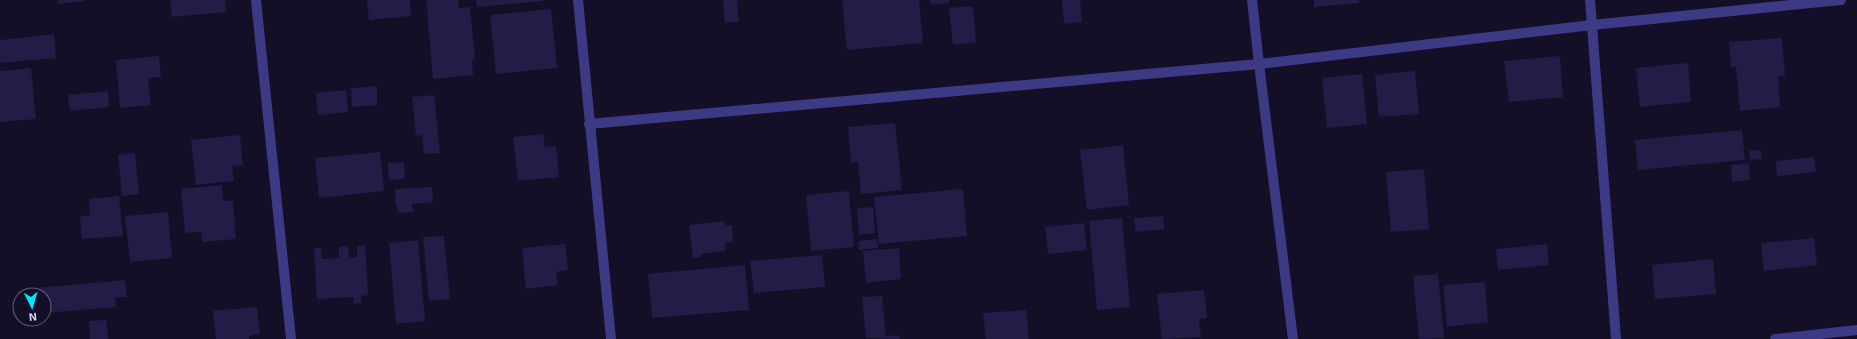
<svg xmlns="http://www.w3.org/2000/svg" width="1857" height="339" viewBox="0 0 1857 339" font-family="'Exo 2',sans-serif">
  <rect width="100%" height="100%" fill="#130f26"/>
  <!-- building -->
  <g fill="#241b47">
    <polygon points="58,0 86,0 86,1 58,4"/>
    <polygon points="170,0 225,0 226,12 172,17"/>
    <polygon points="367,0 410,0 411,16 369,20"/>
    <polygon points="426,0 458,0 459,8 470,7 475,59 472,60 473,75 433,79"/>
    <polygon points="476,0 543,0 543,1 477,7"/>
    <polygon points="723,0 737,0 739,22 725,23"/>
    <polygon points="842,0 919,0 923,43 847,50"/>
    <polygon points="930,0 949,0 949,3 931,5"/>
    <polygon points="1062,0 1080,0 1082,22 1064,24"/>
    <polygon points="1314,0 1359,0 1359,3 1314,7"/>
    <polygon points="973,6 976,42 953,45 949,8"/>
    <polygon points="551,9 557,68 496,74 490,15"/>
    <polygon points="54,34 56,58 0,63 0,40"/>
    <polygon points="1782,38 1785,76 1778,76 1780,107 1740,111 1736,67 1731,67 1729,42"/>
    <polygon points="159,56 161,77 148,78 151,105 120,108 116,60"/>
    <polygon points="1560,56 1563,97 1509,102 1504,61"/>
    <polygon points="1688,63 1691,102 1640,107 1636,68"/>
    <polygon points="31,68 36,119 0,122 0,71"/>
    <polygon points="1415,71 1419,114 1379,117 1375,75"/>
    <polygon points="1362,74 1367,124 1327,128 1322,78"/>
    <polygon points="377,86 377,105 352,107 351,88"/>
    <polygon points="346,90 348,112 318,115 316,93"/>
    <polygon points="108,91 109,107 70,111 68,95"/>
    <polygon points="434,95 440,153 424,154 422,135 416,136 412,97"/>
    <polygon points="895,123 902,190 861,194 858,162 851,163 848,127"/>
    <polygon points="1742,130 1745,160 1638,170 1635,140"/>
    <polygon points="543,134 545,147 556,146 559,177 518,181 513,137"/>
    <polygon points="240,135 243,165 232,166 234,181 196,185 191,140"/>
    <polygon points="1123,145 1129,205 1087,210 1080,150"/>
    <polygon points="1761,150 1762,159 1750,160 1749,151"/>
    <polygon points="380,152 384,191 319,198 315,158"/>
    <polygon points="135,153 139,194 122,196 118,155"/>
    <polygon points="1814,157 1816,172 1777,176 1776,161"/>
    <polygon points="404,162 405,179 389,180 388,163"/>
    <polygon points="1749,163 1750,180 1732,182 1731,165"/>
    <polygon points="1424,169 1429,229 1391,232 1386,172"/>
    <polygon points="222,185 223,201 233,201 236,239 202,242 201,232 185,233 181,189"/>
    <polygon points="432,187 433,202 412,204 413,212 398,213 398,206 396,207 395,189"/>
    <polygon points="963,189 967,236 879,244 874,197"/>
    <polygon points="849,191 854,247 811,251 806,195"/>
    <polygon points="119,196 123,236 82,239 80,216 90,215 89,199"/>
    <polygon points="873,207 875,233 859,235 857,208"/>
    <polygon points="168,212 172,258 130,262 125,216"/>
    <polygon points="1163,216 1164,229 1136,232 1134,218"/>
    <polygon points="1122,218 1130,307 1097,310 1089,221"/>
    <polygon points="724,221 725,225 732,225 733,242 725,243 725,251 701,254 702,257 693,258 689,225"/>
    <polygon points="1084,223 1087,250 1048,254 1045,227"/>
    <polygon points="444,236 450,299 429,301 423,237"/>
    <polygon points="1814,238 1817,265 1764,271 1761,243"/>
    <polygon points="877,239 878,248 859,250 859,241"/>
    <polygon points="418,240 425,321 396,324 389,243"/>
    <polygon points="565,244 568,270 556,272 558,285 526,289 522,248"/>
    <polygon points="1547,244 1549,265 1498,270 1496,249"/>
    <polygon points="365,245 368,295 361,296 361,303 354,304 353,297 317,299 314,248 321,248 322,259 339,258 339,247 348,246 349,257 357,257 357,246"/>
    <polygon points="899,248 901,279 866,283 863,251"/>
    <polygon points="822,255 825,287 754,293 750,261"/>
    <polygon points="1713,259 1716,294 1655,299 1652,265"/>
    <polygon points="745,265 749,310 652,318 648,274"/>
    <polygon points="1438,274 1444,338 1419,339 1413,276"/>
    <polygon points="125,280 127,297 115,298 116,307 44,313 44,295 26,295 25,289"/>
    <polygon points="1485,282 1488,322 1447,327 1443,285"/>
    <polygon points="1204,290 1207,318 1199,319 1201,337 1162,339 1157,294"/>
    <polygon points="882,296 886,336 899,335 900,339 866,338 862,297"/>
    <polygon points="257,307 260,334 249,336 249,339 216,339 213,311"/>
    <polygon points="1026,310 1029,339 986,339 983,313"/>
    <polygon points="106,320 108,339 90,339 89,321"/>
  </g>
  <g fill="none" stroke-linecap="round" stroke-linejoin="round">
    <!-- minor -->
    <g stroke="#3d3a85" stroke-width="10">
      <polyline points="256,0 291,339"/>
      <polyline points="578,0 611,339"/>
      <polyline points="1252,0 1259,64 1293,339"/>
      <polyline points="1590,0 1616,339"/>
      <polyline points="589,124 1259,64 1592,25 1841,0"/>
      <polyline points="1775,339 1857,330"/>
    </g>
  </g>
  <!-- north arrow -->
  <g transform="translate(32 307) rotate(175)"><circle r="19" fill="#130f26" stroke="#625e7d"/>
  <path d="M0-3L7 15L0 10L-7 15Z" fill="#00e5ff"/>
  <text y="-6" font-size="11" font-weight="bold" text-anchor="middle" fill="#d9d4ff">N</text>
  </g>
</svg>
